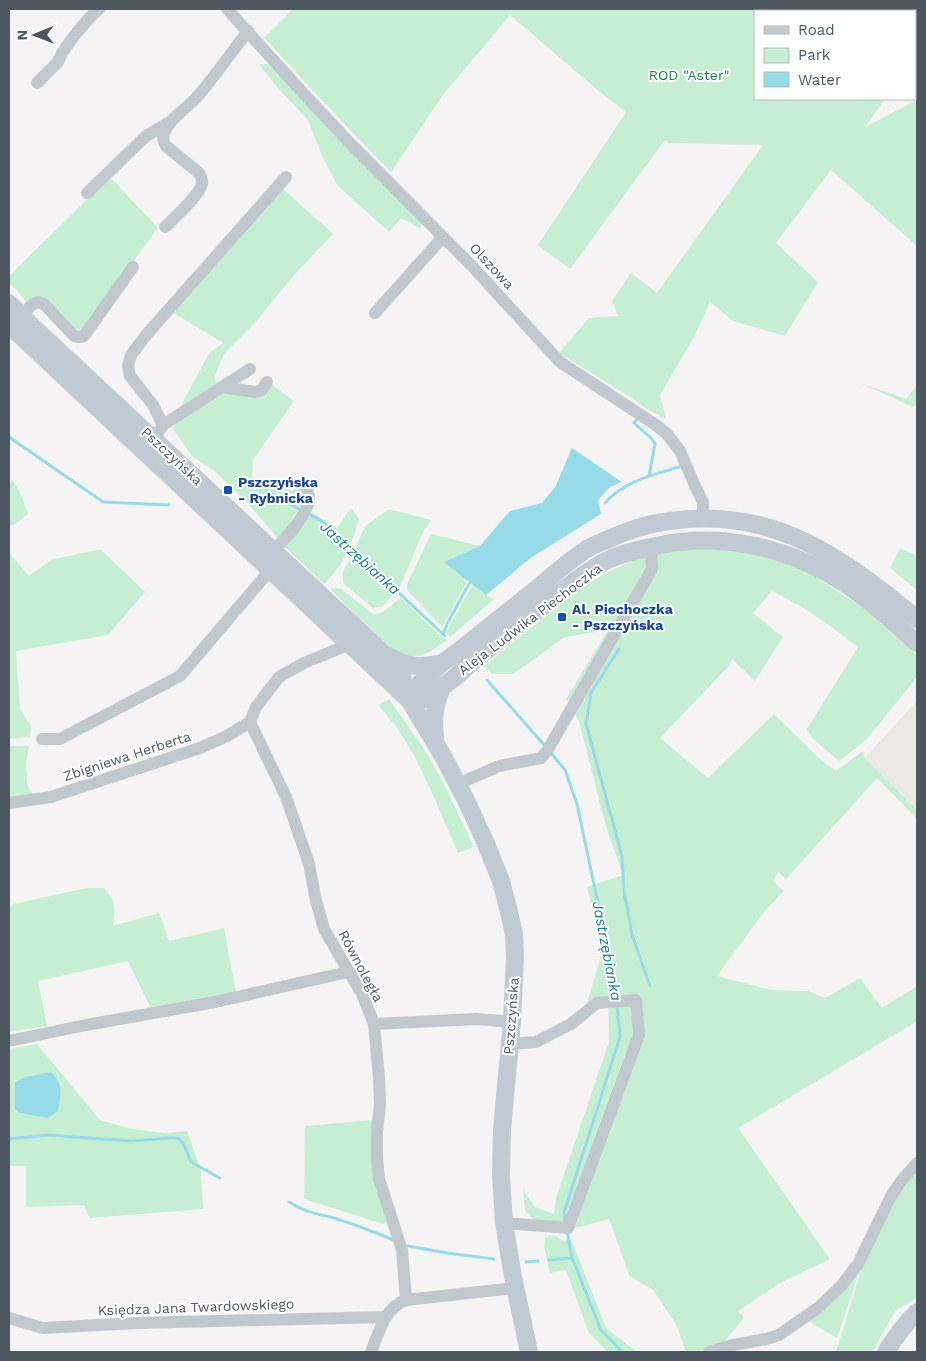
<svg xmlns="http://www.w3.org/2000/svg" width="926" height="1361" viewBox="0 0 926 1361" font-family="'Work Sans',sans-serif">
  <rect width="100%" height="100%" fill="#f5f3f3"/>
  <!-- commercial -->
  <polygon fill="#eae8e2" points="917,701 917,810 864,759"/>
  <!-- green -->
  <g fill="#c6eed3">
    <polygon points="293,9 917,9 917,57 915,60 915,11 755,11 755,99 885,99 865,127 917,100 917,246 831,170 776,243 818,282 785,336 733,321 710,302 695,335 660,395 666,419 645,408 635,400 559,353 589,318 618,316 612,301 631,273 657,293 763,145 669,143 665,140 570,269 538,245 626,112 601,93 510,15 442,96 391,172 352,132 265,39 262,40"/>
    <polygon points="259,64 269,64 424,221 420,228 401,218 389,232 337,185 322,156 308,120 276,86"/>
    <polygon points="110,177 158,228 85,326 77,331 43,300 28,303 9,282 9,276"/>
    <polygon points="281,187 333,234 294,275 253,325 224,354 214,378 218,384 176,415 209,353 223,343 172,312"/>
    <polygon points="860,383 906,399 917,385 917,404 913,407"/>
    <polygon points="272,385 294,401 253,460 252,477 293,491 298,485 304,496 303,502 279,539 249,505 217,473 192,456 173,429 176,423 224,392 265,395"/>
    <polygon points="12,480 20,492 28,514 15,524 9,526 9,486"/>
    <path d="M351,508L359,519C352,544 344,565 324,584L284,546L310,511L337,528Z"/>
    <polygon points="389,509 431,520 423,532 399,589 355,549 365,526"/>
    <polygon points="431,534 480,546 445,562 468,580 442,627 408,591 407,584"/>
    <polygon points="707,547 779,555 802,568 860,606 917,655 917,677 867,739 839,761 812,738 807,729 858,647 833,628 802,607 772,591 753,613 783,637 755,681 732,659 727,668 660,738 708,778 774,714 823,762 836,771 863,751 865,759 917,810 917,819 877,778 786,879 778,872 773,881 784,891 764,912 717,976 771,990 808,991 825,998 860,978 882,1008 917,986 917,1020 909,1026 738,1128 830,1259 782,1282 738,1311 744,1318 723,1343 697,1352 686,1352 676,1324 653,1290 629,1276 624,1260 609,1219 568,1230 535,1221 525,1211 523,1190 535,1207 554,1214 556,1198 609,1042 608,1002 586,1007 602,952 587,887 623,875 606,827 579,721 566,699 608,630 565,637 513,674 492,674 484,666 587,583 645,554"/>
    <polygon points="900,548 917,556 917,590 890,568"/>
    <polygon points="100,549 145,592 108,635 16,651 20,709 31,726 30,737 9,739 9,553 29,576 51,560"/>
    <polygon points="353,554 395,592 383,606 373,608 343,583 342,573"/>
    <polygon points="473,584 486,595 494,599 450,637 446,632"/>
    <path d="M334,588L341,589L374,615L383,612L401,598L442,637L447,640C437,647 424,657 412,657C391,656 347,605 331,590Z"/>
    <polygon points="389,699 428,755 446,788 474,847 458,853 434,797 414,755 395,725 378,705"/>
    <polygon points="9,746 29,746 26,762 27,784 33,796 9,798"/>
    <path d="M87,888H104C117,903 115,907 113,926L159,913L169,941L224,928L236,993L150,1007L128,961L38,981L47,1026L9,1032V905Z"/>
    <polygon points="37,1044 100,1120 128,1128 148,1131 165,1133 187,1131 201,1172 203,1209 89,1218 84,1205 26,1207 26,1166 9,1166 9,1049"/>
    <polygon points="374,1120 388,1220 383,1224 304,1199 305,1126"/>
    <polygon points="917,1170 917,1298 895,1311 872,1352 836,1352 861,1271 895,1200 904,1186"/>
    <polygon points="555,1236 564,1241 571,1239 606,1328 637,1352 607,1352 588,1331 566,1270 550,1273 544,1246 545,1237"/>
    <polygon points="860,1269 837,1338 808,1321"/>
  </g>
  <!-- water -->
  <g fill="#96dbe7">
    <polygon points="572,448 622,482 610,487 598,500 601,514 532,557 486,595 444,562 480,546 510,511 542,503 555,487"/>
    <path d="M51,1072C64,1086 61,1094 58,1111L48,1118L20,1113L15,1109V1082L26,1077Z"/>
  </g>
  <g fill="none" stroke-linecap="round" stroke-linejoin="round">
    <!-- stream -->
    <g stroke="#96dbe7" stroke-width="3">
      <polyline points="636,420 634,423 652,439 655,444 649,476"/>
      <polyline points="9,437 103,502 169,505"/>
      <polyline points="267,491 301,510"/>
      <path d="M605,503C624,481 652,475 679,467"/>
      <polyline points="307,513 323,522 445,636"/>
      <polyline points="443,634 448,622 470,582"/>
      <polyline points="619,649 591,693 586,724 622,856 624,892 632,934 650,986"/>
      <polyline points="487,680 546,747"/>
      <polyline points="550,752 565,770 577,804 616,988 617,999"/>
      <polyline points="9,1139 48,1135 131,1141 171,1138 178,1138 183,1143 191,1162 220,1178"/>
      <path d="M289,1202C304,1212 318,1214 334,1218C354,1224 374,1232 394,1240"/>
      <polyline points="565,1222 564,1213 620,1037 617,1005"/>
      <polyline points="567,1231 572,1258 601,1330 622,1352"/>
      <polyline points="408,1246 447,1253 494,1259"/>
      <polyline points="549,1260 572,1258"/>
      <polyline points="526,1262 538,1261"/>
    </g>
    <!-- street -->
    <g stroke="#c0c8ce" stroke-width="12">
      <polyline points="227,9 304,94 346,139 471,265 560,362 656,425 667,434 680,451 695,486 703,502 703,518"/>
      <polyline points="37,83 58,62 62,53 74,36 91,16 99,9"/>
      <polyline points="87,193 146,136 170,122"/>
      <path d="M165,227C174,218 199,196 202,184C203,179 201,177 199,173L166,146C163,141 162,136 165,131C171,117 187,108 197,97C215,76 231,53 248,31"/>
      <polyline points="375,313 443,237"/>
      <polyline points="21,315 32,305 38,302 44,304 74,336 79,337 84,336 133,267"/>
      <polyline points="222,387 256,392 262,390 267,382"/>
      <polyline points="163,425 250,369"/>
      <polyline points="154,439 163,425 153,405 130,376 128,366 131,355 147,334 286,177"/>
      <path d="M274,550C285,539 309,513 309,498C309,493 306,487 302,484"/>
      <path d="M348,642L343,647L304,663L279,677L256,707L250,722L286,797L309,864L316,901L324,929L362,994L374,1024L379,1078L380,1105L377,1131V1158L379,1179L402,1250L406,1300C384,1308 379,1333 371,1352"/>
      <polyline points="42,739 60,739 180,676 271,569"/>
      <polyline points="458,784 499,766 541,758 547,751 652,569 651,547"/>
      <polyline points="9,803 51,797 200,748 227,736 250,722"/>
      <polyline points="374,1024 476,1019 512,1022"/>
      <polyline points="9,1041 86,1025 215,1002 348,972"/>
      <polyline points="504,1223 568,1228 639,1035 636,1000 597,1003 571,1024 536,1042 509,1044"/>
      <polyline points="406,1300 515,1288"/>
      <polyline points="9,1318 43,1328 137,1323 385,1317"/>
      <polyline points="709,1352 733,1345 766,1339 779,1335 819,1307 842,1285 858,1264 891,1196 901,1181 917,1163"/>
    </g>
    <!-- secondary -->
    <g stroke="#c0cad2" stroke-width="18">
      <polyline points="9,303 32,326 383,653 401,674 410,701 443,756 465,798 484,839 501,881 509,912 514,934 515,957 512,1022 502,1129 501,1175 504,1223 513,1277 529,1352"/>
      <polyline points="9,325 408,699"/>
      <path d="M389,656C408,668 419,667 440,664"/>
      <path d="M410,701L411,694L414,689L441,664L460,650C484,631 509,611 534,591C551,577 568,561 587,549C592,546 599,543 604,541C625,531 646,524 669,521C774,506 841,557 917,619"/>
      <path d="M410,701C414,701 418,701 421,700C436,696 467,666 481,655C501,639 521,623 541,608C560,592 580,576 602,563C618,554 638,550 656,546C722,531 791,548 847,585C872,602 894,623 917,643"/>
      <path d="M435,738C433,718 434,705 443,686"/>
      <path d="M886,1352C895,1337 905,1324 917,1312"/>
    </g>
  </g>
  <!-- markers -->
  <g fill="#1a4fb4" stroke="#fff" stroke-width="2">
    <rect x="223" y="485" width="10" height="10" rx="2.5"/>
    <rect x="557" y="612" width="10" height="10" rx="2.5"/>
  </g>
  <g text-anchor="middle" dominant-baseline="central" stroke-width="4" stroke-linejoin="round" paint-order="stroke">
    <!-- park labels -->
    <g font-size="14" fill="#1f7e49" stroke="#fff">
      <text x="689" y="75">ROD "Aster"</text>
    </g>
    <!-- street labels -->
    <g font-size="14" fill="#4c575f" stroke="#fff">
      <text transform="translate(492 266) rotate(47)">Olszowa</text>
      <text transform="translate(172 456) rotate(43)">Pszczyńska</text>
      <text transform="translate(530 619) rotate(-37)">Aleja Ludwika Piechoczka</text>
      <text transform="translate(127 756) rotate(-18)">Zbigniewa Herberta</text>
      <text transform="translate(361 966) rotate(62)">Równoległa</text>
      <text transform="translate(511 1016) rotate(-86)">Pszczyńska</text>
      <text transform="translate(196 1307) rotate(-2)">Księdza Jana Twardowskiego</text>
    </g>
    <!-- transit labels -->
    <g font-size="14" font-weight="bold" fill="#164399" stroke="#fff" text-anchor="start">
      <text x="238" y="482">Pszczyńska<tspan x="238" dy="16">- Rybnicka</tspan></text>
      <text x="572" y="609">Al. Piechoczka<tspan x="572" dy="16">- Pszczyńska</tspan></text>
    </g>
    <!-- water labels -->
    <g font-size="15" font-style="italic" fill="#167d90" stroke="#fff">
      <text transform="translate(360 558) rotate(42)">Jastrzębianka</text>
      <text transform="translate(607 951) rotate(79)">Jastrzębianka</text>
    </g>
  </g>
  <!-- border -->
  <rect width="926" height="1361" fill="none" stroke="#4c575f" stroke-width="20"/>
  <!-- legend -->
  <rect x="754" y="10" width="162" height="90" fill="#ffffff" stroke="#b7bcbf"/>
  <rect x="764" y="26" width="25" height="8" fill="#c0cad2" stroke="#b7bcbf"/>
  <text x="798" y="35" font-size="15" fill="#4c575f">Road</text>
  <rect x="764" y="48" width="25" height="15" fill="#c6eed3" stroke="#b7bcbf"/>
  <text x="798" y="60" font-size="15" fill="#4c575f">Park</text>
  <rect x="764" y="72" width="25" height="15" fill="#96dbe7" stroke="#b7bcbf"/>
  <text x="798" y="85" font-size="15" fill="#4c575f">Water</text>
  <!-- north arrow -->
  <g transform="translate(35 35) rotate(269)" stroke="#ffffff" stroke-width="4" paint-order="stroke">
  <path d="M0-4L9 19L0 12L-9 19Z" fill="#4c575f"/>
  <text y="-8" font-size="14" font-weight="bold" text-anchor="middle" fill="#4c575f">N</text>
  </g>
</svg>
